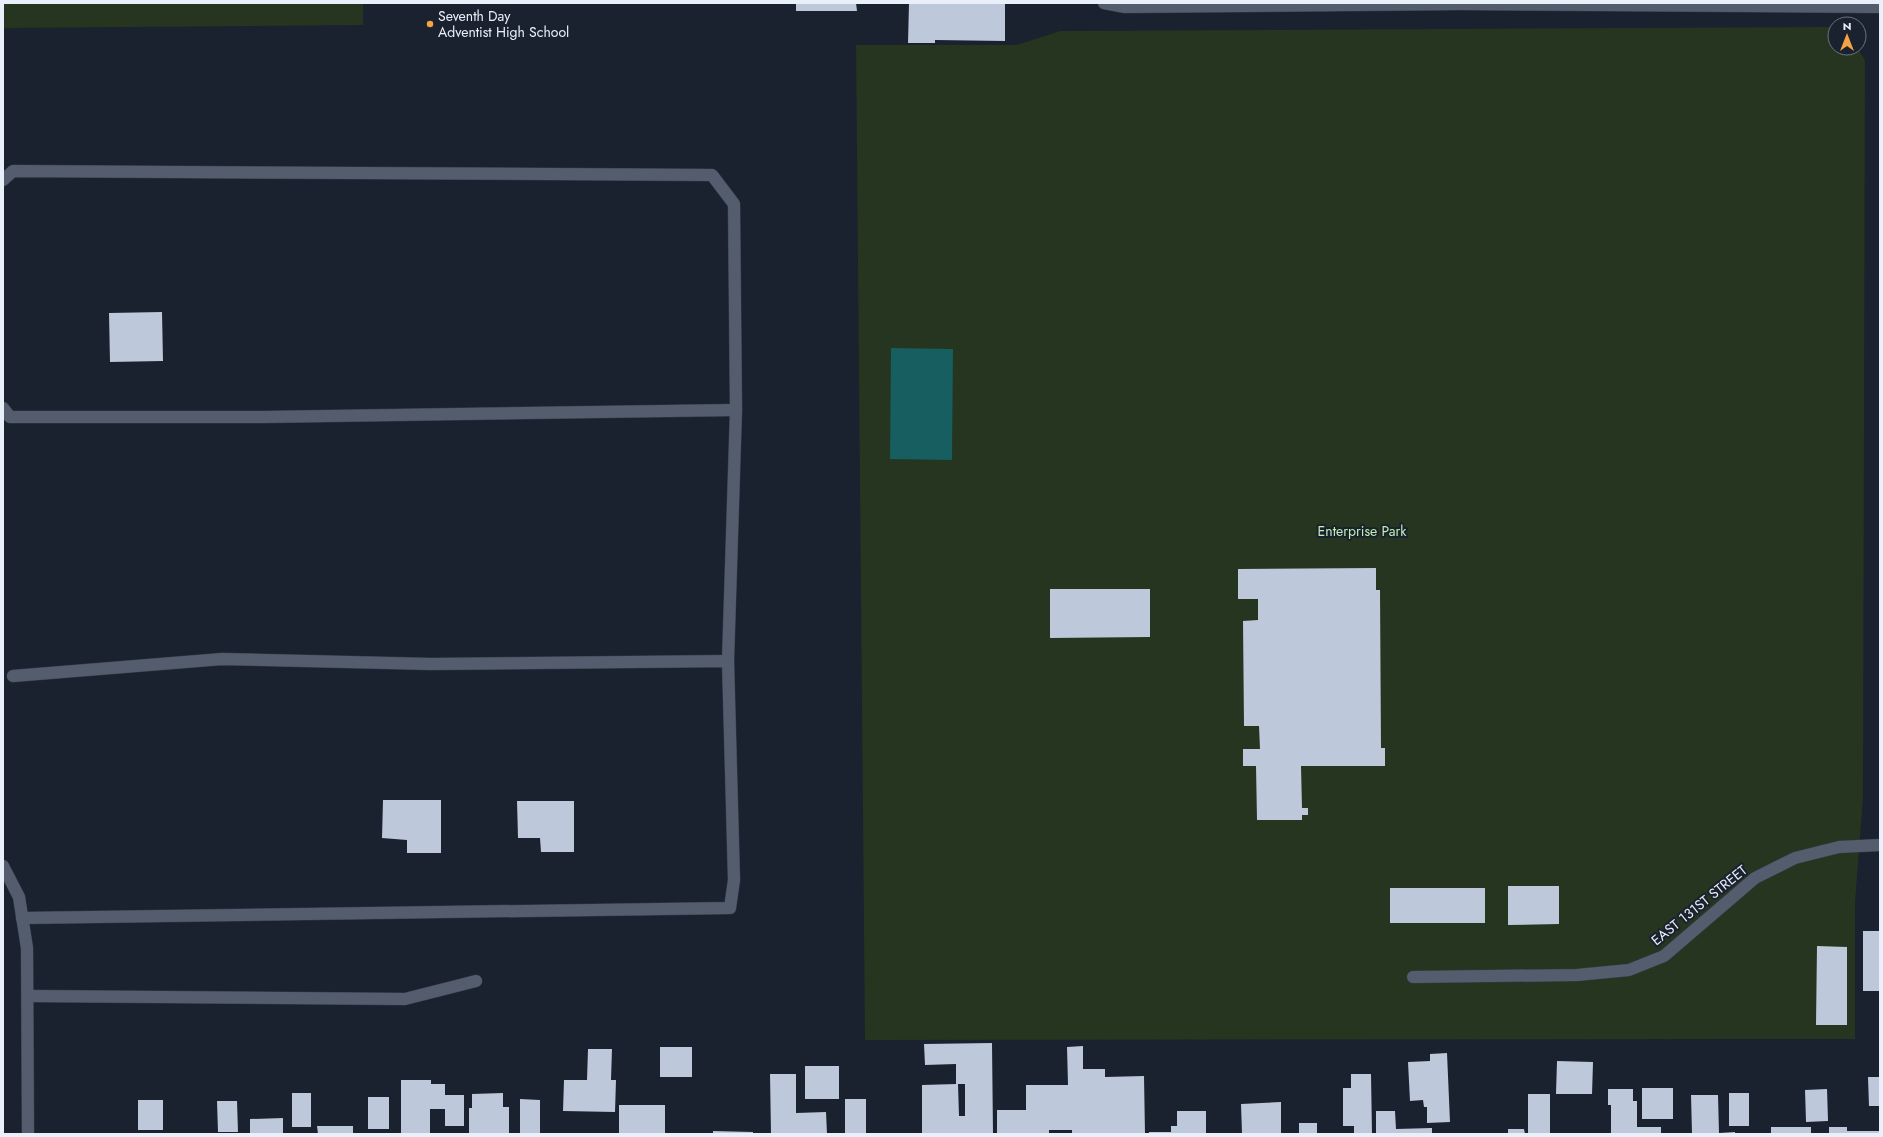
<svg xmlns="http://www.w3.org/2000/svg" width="1883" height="1137" viewBox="0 0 1883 1137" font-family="Jost,sans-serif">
  <rect width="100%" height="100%" fill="#1a212f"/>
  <!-- green -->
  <g fill="#253520">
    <polygon points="3,3 363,3 363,25 3,28"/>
    <polygon points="1829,27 1835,30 1835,48 1857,48 1865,60 1863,797 1855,903 1855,1039 865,1040 856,45 1017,45 1060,31"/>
  </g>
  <!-- water -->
  <polygon fill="#165e5f" points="891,348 953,349 952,460 890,459"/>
  <!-- building -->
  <g fill="#bdc8da" fill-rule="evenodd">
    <polygon points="796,3 856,3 857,11 796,11"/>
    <polygon points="909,3 1005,3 1005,41 935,40 935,43 908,43"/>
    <polygon points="162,312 163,361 110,362 109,313"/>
    <polygon points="1376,568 1376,590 1380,590 1381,748 1385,748 1385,766 1301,766 1302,808 1308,808 1308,815 1302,815 1302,820 1257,820 1256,766 1243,766 1243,749 1260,749 1259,726 1244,726 1243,621 1258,620 1258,599 1238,599 1238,569"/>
    <polygon points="1050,589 1150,589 1150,637 1050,638"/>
    <polygon points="383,800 441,800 441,853 407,853 407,840 382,838"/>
    <polygon points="517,801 574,801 574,852 541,852 540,838 518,838"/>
    <polygon points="1508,886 1559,886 1559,924 1508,925"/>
    <rect x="1390" y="888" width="95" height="35"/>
    <rect x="1863" y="931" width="17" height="60"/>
    <polygon points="1817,946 1847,947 1847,1025 1816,1025"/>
    <path d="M992,1043L993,1134H922V1085L956,1084V1064L925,1065L924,1044ZM958,1084H965V1116H959Z"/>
    <polygon points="1083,1046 1083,1069 1105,1069 1105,1077 1144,1076 1145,1134 1072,1134 1072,1130 1049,1130 1049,1134 997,1134 997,1110 1026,1110 1026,1085 1068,1085 1067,1047"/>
    <rect x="660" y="1047" width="32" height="30"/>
    <polygon points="588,1049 612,1049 611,1080 616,1080 615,1112 563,1111 564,1080 587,1080"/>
    <polygon points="1447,1053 1450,1122 1427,1123 1427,1107 1424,1107 1423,1100 1410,1101 1408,1062 1430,1061 1430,1054"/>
    <polygon points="1557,1061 1593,1062 1592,1094 1556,1094"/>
    <rect x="805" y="1066" width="34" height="33"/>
    <polygon points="770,1074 796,1074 796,1113 826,1112 827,1134 771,1134"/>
    <polygon points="1351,1074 1371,1074 1372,1134 1354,1134 1354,1126 1343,1126 1343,1088 1351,1088"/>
    <polygon points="1868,1077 1880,1077 1880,1106 1869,1106"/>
    <polygon points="401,1080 431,1080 431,1084 445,1084 445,1095 464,1095 464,1126 445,1126 445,1109 430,1109 430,1134 401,1134"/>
    <rect x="1642" y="1088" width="31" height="31"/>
    <polygon points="1608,1089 1633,1089 1633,1101 1637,1101 1637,1127 1661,1127 1661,1134 1611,1134 1611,1105 1608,1105"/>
    <polygon points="1827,1089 1828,1121 1806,1122 1805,1090"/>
    <rect x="292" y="1093" width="19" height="34"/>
    <polygon points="503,1093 503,1107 509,1107 509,1134 469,1134 469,1108 472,1108 472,1094"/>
    <rect x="1729" y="1093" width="20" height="33"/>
    <rect x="1528" y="1094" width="22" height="40"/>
    <polygon points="1691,1095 1718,1095 1719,1133 1735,1132 1735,1134 1692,1134"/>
    <rect x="368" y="1097" width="21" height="32"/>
    <polygon points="520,1099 540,1100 540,1133 520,1133"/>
    <rect x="845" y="1099" width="21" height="35"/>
    <rect x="138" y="1100" width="25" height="30"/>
    <polygon points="217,1101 237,1101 238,1132 218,1132"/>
    <polygon points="1281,1102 1281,1134 1242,1134 1241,1104"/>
    <polygon points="619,1105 665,1105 665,1133 666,1134 619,1134"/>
    <polygon points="1177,1111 1206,1111 1206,1134 1149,1134 1149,1132 1171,1132 1171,1126 1177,1126"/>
    <polygon points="1376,1111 1395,1111 1396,1129 1432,1128 1432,1134 1376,1134"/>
    <polygon points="283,1118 283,1134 250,1134 250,1119"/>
    <rect x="1299" y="1123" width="18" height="11"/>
    <polygon points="317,1126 353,1126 353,1134 318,1134"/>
    <rect x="1771" y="1127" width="40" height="7"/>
    <polygon points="1829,1127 1847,1127 1847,1131 1880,1131 1880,1134 1829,1134"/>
    <polygon points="1508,1129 1524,1129 1525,1134 1508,1134"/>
    <polygon points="713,1131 753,1132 753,1134 713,1134"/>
  </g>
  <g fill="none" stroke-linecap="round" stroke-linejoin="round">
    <defs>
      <g id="minor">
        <polyline points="1104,3 1125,7 1461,4 1880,7"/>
        <polyline points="3,180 13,171 712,175 734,204 736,410 728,661"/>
        <polyline points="3,408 10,417 263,417 736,410"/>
        <polyline points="13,676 222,659 431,664 728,661 734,880 730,908 22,918"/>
        <polyline points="3,866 19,897 27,948 28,1134"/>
        <polyline points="1413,977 1577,975 1629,970 1664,956 1755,878 1795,858 1839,847 1880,845"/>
        <polyline points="28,996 405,999 476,981"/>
      </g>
    </defs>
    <!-- minor casing -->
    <use href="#minor" stroke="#373d49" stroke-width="13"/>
    <!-- minor -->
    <use href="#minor" stroke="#545d6d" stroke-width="12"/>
  </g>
  <!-- markers -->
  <circle fill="#f4a344" stroke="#1a212f" stroke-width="1.5" cx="430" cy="24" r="4"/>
  <g text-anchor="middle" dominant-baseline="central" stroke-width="4" stroke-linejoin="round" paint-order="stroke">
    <!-- poi labels -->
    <g font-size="14" fill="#eaf0f9" stroke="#1a212f" text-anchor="start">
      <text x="438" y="16">Seventh Day<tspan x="438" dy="16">Adventist High School</tspan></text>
    </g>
    <!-- park labels -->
    <g font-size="14" fill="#c0efaf" stroke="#1a212f">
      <text x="1362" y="531">Enterprise Park</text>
    </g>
    <!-- street labels -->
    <g font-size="14" fill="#eaf0f9" stroke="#1a212f">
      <text transform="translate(1699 905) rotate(-39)">EAST 131ST STREET</text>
    </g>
  </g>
  <!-- border -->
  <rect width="1883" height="1137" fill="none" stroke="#eaf0f9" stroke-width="8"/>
  <!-- north arrow -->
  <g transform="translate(1847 36)"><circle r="19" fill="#1a212f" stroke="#6d7480"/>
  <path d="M0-3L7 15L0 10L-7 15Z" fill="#f4a344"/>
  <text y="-6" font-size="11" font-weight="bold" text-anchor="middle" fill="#eaf0f9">N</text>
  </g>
</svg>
